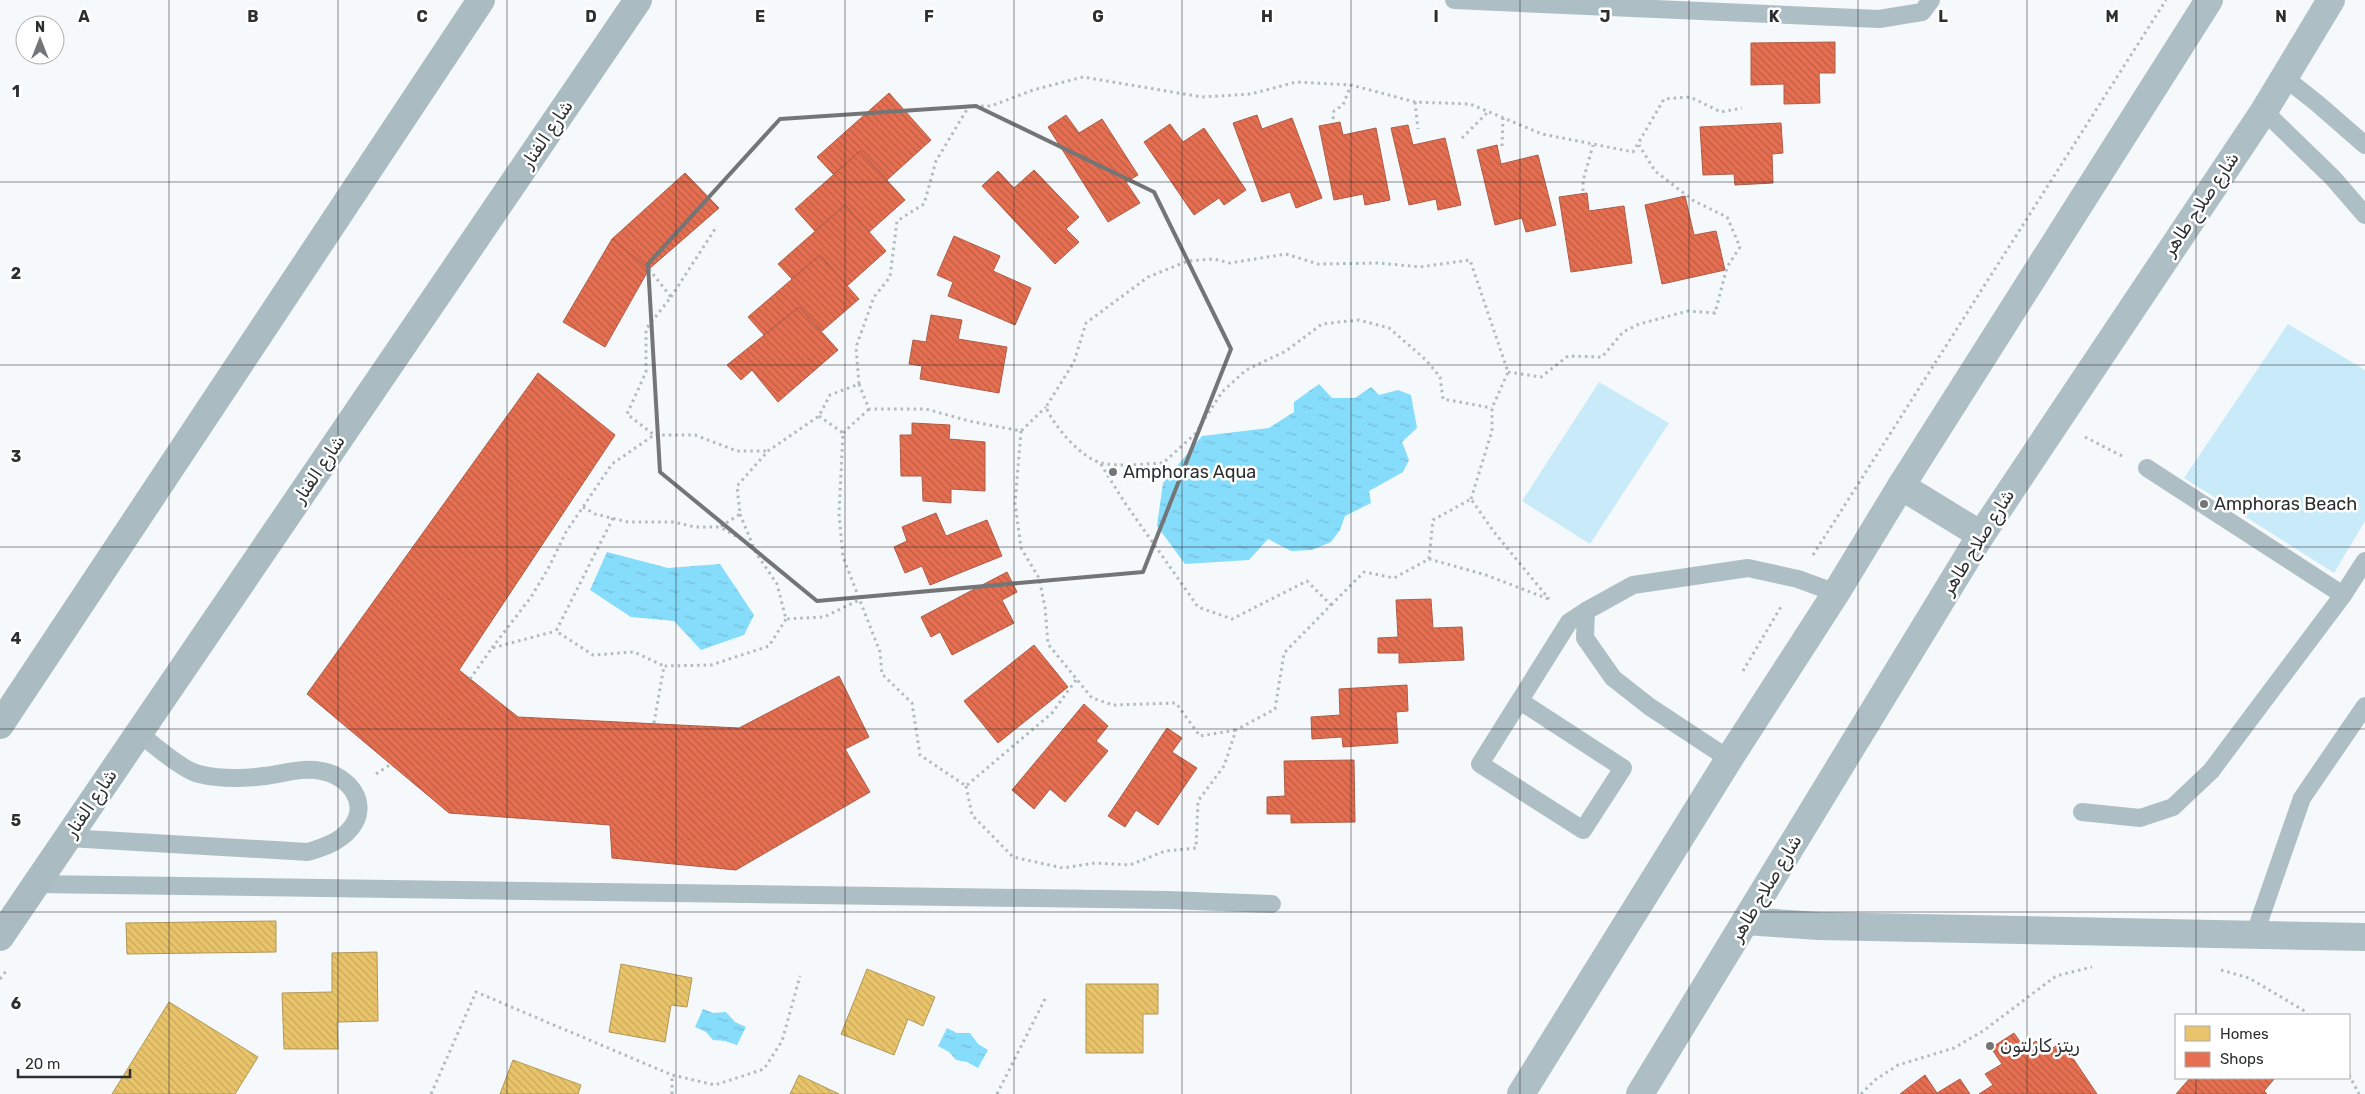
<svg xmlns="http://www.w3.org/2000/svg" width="2365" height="1094" viewBox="0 0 2365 1094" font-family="Rubik,'Noto Sans Arabic',sans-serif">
  <defs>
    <pattern id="water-ripples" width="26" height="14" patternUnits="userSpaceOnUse" patternTransform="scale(1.25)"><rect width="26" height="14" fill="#86dcfb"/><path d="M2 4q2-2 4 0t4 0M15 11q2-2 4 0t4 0" fill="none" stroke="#74bdd7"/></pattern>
    <pattern id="homes-back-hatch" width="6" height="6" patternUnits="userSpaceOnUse" patternTransform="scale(1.25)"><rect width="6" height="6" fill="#e9c46a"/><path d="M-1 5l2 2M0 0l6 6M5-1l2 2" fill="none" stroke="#c8a95c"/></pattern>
    <pattern id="shops-back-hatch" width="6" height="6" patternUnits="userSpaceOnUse" patternTransform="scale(1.25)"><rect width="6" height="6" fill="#e76f51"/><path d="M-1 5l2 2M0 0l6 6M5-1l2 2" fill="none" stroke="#bb5c44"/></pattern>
  </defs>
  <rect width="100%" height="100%" fill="#f6f9fb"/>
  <!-- pitch -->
  <g fill="#c9ebf9">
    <polygon points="2288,324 2365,370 2365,521 2334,573 2184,478"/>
    <polygon points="1599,382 1669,423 1590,544 1522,501"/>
  </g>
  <!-- water -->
  <g fill="url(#water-ripples)">
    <polygon points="1319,384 1332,398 1355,398 1371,387 1379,395 1398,390 1411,395 1417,428 1402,442 1409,460 1403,472 1369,491 1371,503 1345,516 1340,530 1331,542 1312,550 1291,551 1268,539 1249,560 1185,564 1157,526 1163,483 1202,436 1269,428 1294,412 1294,402"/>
    <polygon points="607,552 668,568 720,564 754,615 744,635 701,650 674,621 631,617 590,590"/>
    <polygon points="703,1009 713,1013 726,1012 735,1022 746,1027 737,1045 725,1041 713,1040 706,1032 695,1027"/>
    <polygon points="947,1028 957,1033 970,1033 978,1044 988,1050 978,1068 967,1062 956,1060 949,1052 938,1046"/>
  </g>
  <!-- homes -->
  <g fill="url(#homes-back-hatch)" stroke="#b09758">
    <polygon points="276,921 276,952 127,954 126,923"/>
    <polygon points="377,952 378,1021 337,1022 338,1049 284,1049 282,993 332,992 332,953"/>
    <polygon points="621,964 692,978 687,1007 671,1005 665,1042 609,1032"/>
    <polygon points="867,969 935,997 923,1026 908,1019 894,1055 841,1034"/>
    <polygon points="1086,984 1158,984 1158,1014 1143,1014 1143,1053 1086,1053"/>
    <polygon points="169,1002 258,1057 235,1094 112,1094"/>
    <polygon points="513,1060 581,1085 578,1094 500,1094"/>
    <polygon points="799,1075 839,1094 790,1094"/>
  </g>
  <!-- shops -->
  <g fill="url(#shops-back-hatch)" stroke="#af5c47">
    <polygon points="1835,42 1835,73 1819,73 1820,103 1784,104 1784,84 1751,85 1751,43"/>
    <polygon points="889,93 931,140 887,180 860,151 834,175 817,157"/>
    <polygon points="1066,115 1079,133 1102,119 1138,175 1126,182 1140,203 1108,222 1048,127"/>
    <polygon points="1257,115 1262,129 1292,118 1322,198 1296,208 1290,192 1262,202 1233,123"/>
    <polygon points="1340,122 1343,135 1376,128 1390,200 1365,205 1363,194 1334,200 1319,126"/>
    <polygon points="1781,123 1783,153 1772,154 1773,183 1735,185 1734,174 1703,175 1700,127"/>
    <polygon points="1170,124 1183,142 1204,128 1246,190 1224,205 1219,198 1194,215 1144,142"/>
    <polygon points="1408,125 1413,145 1445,138 1461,205 1438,210 1436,199 1409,205 1391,128"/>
    <polygon points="1497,145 1501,164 1538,155 1556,225 1526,232 1522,218 1495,225 1477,150"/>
    <polygon points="860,151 905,200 869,232 845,205 815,231 795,209"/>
    <polygon points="1034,170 1079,217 1066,229 1079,242 1055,264 982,186 998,171 1014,188"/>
    <polygon points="685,173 719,208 649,269 612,239"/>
    <polygon points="1587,193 1589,211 1624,206 1632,263 1571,272 1559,197"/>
    <polygon points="1685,196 1694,235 1716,231 1725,270 1662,284 1645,205"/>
    <polygon points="845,205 886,251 847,286 820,255 792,279 778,264"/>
    <polygon points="954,236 1000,256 993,271 1031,288 1015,325 948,296 953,282 937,275"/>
    <polygon points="612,239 649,269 605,347 563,322"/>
    <polygon points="820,255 859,299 822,331 799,307 764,335 748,317"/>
    <polygon points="799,307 838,350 778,402 752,370 741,380 727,365"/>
    <polygon points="931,315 962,320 958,339 1007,347 999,393 920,379 922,366 909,364 913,340 926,342"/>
    <polygon points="538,373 615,435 459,670 518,717 739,728 839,676 869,737 845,749 870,792 736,870 612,858 610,825 449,813 307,694"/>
    <polygon points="912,423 950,425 949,439 985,442 985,491 951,489 951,503 923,501 922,476 901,476 900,435 912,435"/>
    <polygon points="936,513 946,536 987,520 1002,556 930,585 922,566 905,573 894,547 907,541 902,527"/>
    <polygon points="1007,572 1017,592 1002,600 1014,623 952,655 940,632 931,637 921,617"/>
    <polygon points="1431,599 1433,628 1462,627 1464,660 1399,663 1399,653 1378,653 1378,638 1398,637 1396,600"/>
    <polygon points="1034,645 1068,687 998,743 964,701"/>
    <polygon points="1407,685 1408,711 1396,712 1398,743 1343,747 1342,737 1312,739 1311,717 1340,715 1339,689"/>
    <polygon points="1084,704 1108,726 1096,741 1108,751 1065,802 1050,789 1034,809 1012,790"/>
    <polygon points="1167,728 1182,738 1172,752 1197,768 1158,825 1136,810 1125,827 1108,816"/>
    <polygon points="1354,760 1355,822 1291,823 1291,814 1267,814 1267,797 1285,796 1284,761"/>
    <polygon points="2014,1033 2025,1049 2036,1041 2045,1053 2062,1042 2097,1094 1979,1094 1993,1085 1985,1074 2002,1064 1991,1048"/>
    <polygon points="1925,1075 1937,1093 1960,1079 1970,1094 1900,1094"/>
    <polygon points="2190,1078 2275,1078 2264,1091 2267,1094 2176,1094"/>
  </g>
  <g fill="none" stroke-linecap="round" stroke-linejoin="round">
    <!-- path -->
    <g stroke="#b0bbc0" stroke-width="3" stroke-dasharray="2.5 4" stroke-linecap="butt">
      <polyline points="1415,102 1418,129"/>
      <polyline points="1333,119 1334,111 1343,105 1351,85"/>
      <polyline points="1462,138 1489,111"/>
      <polyline points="1502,146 1503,118"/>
      <polyline points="1583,191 1583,181 1593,145"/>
      <polyline points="649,269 671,297 646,329 646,372 627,414 654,435"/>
      <polyline points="671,297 717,226"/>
      <polyline points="1508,372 1541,377 1568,356 1602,357 1623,332 1639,324 1688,311 1715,313 1727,267 1740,247 1727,217 1694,201 1655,171 1639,145"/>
      <polyline points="859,384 869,409 926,409 969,421 1021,431 1046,407"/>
      <polyline points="819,416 843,433 839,514 843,557 880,652 882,674 912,703 920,755 966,786 1052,713 1076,680"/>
      <polyline points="1021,431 1015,503 1021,548 1039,578 1045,607 1048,644 1092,698 1113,705 1176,703 1200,736 1236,730"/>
      <polyline points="843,433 869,409"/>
      <polyline points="2085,437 2122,456"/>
      <path d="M1471,499L1492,431V408L1508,372L1470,260L1420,267L1379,263L1318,264L1286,254L1230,263L1214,259L1188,261L1148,277L1086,323L1074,362L1046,407C1053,425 1081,458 1101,463C1120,467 1143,464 1163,463L1195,434L1222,392L1246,370L1286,351L1322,324L1359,320L1389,328L1426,360L1440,377L1443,399L1492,408"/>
      <polyline points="583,507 595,514 628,522 674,522 695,527 720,527"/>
      <polyline points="740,514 756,553 777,584 786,619 824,617 859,600"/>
      <polyline points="613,518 556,631 593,655 634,652 664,666"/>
      <polyline points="753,546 720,527 740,514 737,486 768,451 819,416 830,395 859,384 856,347 874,297 890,277 897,221 924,204 936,161 969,106 991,106 1033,90 1083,77 1202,97 1251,94 1296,82 1351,85 1415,102 1470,104 1542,134 1633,152 1664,99 1690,97 1721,112 1742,108"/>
      <polyline points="1813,555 2166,0"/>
      <polyline points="1429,559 1433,520 1471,499 1494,532 1549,599"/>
      <polyline points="1331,605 1364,572 1394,578 1429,559 1486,575 1551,600"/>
      <polyline points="492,648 531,597 548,569 566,532 612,464 654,435 695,435 737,451 768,451"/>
      <polyline points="1743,671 1782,605"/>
      <polyline points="470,679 492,648 556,631"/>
      <polyline points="654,723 664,666 711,665 769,646 786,619"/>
      <polyline points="376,774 391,764"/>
      <polyline points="966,786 972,815 1013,857 1063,868 1095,863 1130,865 1165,851 1196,848 1198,801 1224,766 1236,730 1275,709 1284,653 1331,605 1307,581 1232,619 1198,607 1125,503 1100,463"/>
      <polyline points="2221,970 2249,978 2303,1010 2307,1015"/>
      <polyline points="0,979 7,970"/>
      <polyline points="2349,1075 2359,1094"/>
      <polyline points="431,1094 476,992 672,1075"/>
      <polyline points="672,1094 672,1075 715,1085 764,1069 782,1041 800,976"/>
      <polyline points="997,1094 1046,997"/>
      <polyline points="1861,1094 1875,1080 1898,1065 1954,1048 1983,1031 2056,976 2092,967"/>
    </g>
    <!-- service -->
    <g stroke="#aebec5" stroke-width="18">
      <polyline points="1454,0 1879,19 1922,12 1931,0"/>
      <polyline points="2284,77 2318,104 2365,145"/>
      <polyline points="2264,111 2333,178 2365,215"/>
      <polyline points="2147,468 2343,595"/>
      <polyline points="1520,701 1623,768 1583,830 1480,764 1569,622 1586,611"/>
      <polyline points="1729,759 1650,707 1613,678 1585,638 1586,611 1633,585 1748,568 1798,579 1836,593"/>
      <polyline points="2082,812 2140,818 2173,807 2211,771 2343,595 2365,561"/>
      <path d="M68,838L308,852C324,847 340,842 351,828C371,803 348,775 321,771C303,767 282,774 264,776C243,779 220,779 199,774C184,771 152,744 139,733"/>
      <polyline points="36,884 1168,900 1272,904"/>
      <polyline points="2254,936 2302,798 2365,706"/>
    </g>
    <!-- minor -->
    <g stroke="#aebec5" stroke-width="28">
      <polyline points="1901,486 1981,535"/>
      <polyline points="1746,921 1818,926 2365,937"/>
      <polyline points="1521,1094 1729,759 1836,593 1901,486 2209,0"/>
      <polyline points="1640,1094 1981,535 2264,111 2331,0"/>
    </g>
    <!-- secondary -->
    <g stroke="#aabcc2" stroke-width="28">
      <polyline points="0,725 481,0"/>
      <polyline points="0,937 638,0"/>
    </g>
  </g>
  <!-- marked area -->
  <path fill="none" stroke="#737576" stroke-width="4" stroke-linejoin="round" d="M976,106L1154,192L1231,349L1143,572L817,601L660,472L648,264L780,119Z"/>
  <!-- grid -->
  <path fill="none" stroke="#2c2e2f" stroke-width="1" stroke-opacity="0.55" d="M169,0V1094M338,0V1094M507,0V1094M676,0V1094M845,0V1094M1014,0V1094M1182,0V1094M1351,0V1094M1520,0V1094M1689,0V1094M1858,0V1094M2027,0V1094M2196,0V1015M0,182H2365M0,365H2365M0,547H2365M0,729H2365M0,912H2365M2196,1078V1094"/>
  <!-- markers -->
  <g fill="#737576" stroke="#fff" stroke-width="2">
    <circle cx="1113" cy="472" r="5"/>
    <circle cx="2204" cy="504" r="5"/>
    <circle cx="1990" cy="1046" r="5"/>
  </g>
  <g text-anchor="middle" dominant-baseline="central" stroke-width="5" stroke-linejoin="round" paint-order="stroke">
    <!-- street labels -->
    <g font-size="18" fill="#2c2e2f" stroke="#fff">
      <text transform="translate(547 134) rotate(-56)">شارع الفنار</text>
      <text transform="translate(2201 204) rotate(-56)">شارع صلاح طاهر</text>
      <text transform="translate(319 469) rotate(-56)">شارع الفنار</text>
      <text transform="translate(1978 542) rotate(-58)">شارع صلاح طاهر</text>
      <text transform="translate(91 803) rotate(-56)">شارع الفنار</text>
      <text transform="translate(1766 888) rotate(-59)">شارع صلاح طاهر</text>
    </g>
    <!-- poi labels -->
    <g font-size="18" fill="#2c2e2f" stroke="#fff" text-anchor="start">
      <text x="1123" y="472">Amphoras Aqua</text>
      <text x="2214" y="504">Amphoras Beach</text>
      <text x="2000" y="1046">ريتز كارلتون</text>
    </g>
  </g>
  <g font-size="16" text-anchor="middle" font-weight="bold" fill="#2c2e2f" stroke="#fff" stroke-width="5" stroke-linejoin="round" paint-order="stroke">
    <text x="84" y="22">A</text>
    <text x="253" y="22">B</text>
    <text x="422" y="22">C</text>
    <text x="591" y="22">D</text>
    <text x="760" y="22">E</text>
    <text x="929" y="22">F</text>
    <text x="1098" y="22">G</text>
    <text x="1267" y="22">H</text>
    <text x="1436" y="22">I</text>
    <text x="1605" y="22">J</text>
    <text x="1774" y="22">K</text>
    <text x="1943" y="22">L</text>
    <text x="2112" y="22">M</text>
    <text x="2281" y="22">N</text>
    <text x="16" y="97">1</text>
    <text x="16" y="279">2</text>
    <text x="16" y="462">3</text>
    <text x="16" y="644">4</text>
    <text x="16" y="826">5</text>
    <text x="16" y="1009">6</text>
  </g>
  <!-- legend -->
  <rect x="2175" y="1014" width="175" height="65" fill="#ffffff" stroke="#ababac"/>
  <rect x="2185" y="1026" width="25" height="15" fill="#e9c46a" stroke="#ababac"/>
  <text x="2220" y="1039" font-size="15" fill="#2c2e2f">Homes</text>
  <rect x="2185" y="1052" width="25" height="15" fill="#e76f51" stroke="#ababac"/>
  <text x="2220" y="1064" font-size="15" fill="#2c2e2f">Shops</text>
  <!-- north arrow -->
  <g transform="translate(40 40)"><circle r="24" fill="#ffffff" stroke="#ababac"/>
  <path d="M0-4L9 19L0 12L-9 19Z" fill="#737576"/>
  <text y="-8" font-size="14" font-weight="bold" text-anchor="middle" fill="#2c2e2f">N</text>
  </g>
  <!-- scale -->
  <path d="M18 1069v8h112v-8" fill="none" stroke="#2c2e2f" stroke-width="2.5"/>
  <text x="25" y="1069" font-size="15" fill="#2c2e2f" stroke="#ffffff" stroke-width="4" paint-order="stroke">20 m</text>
</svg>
